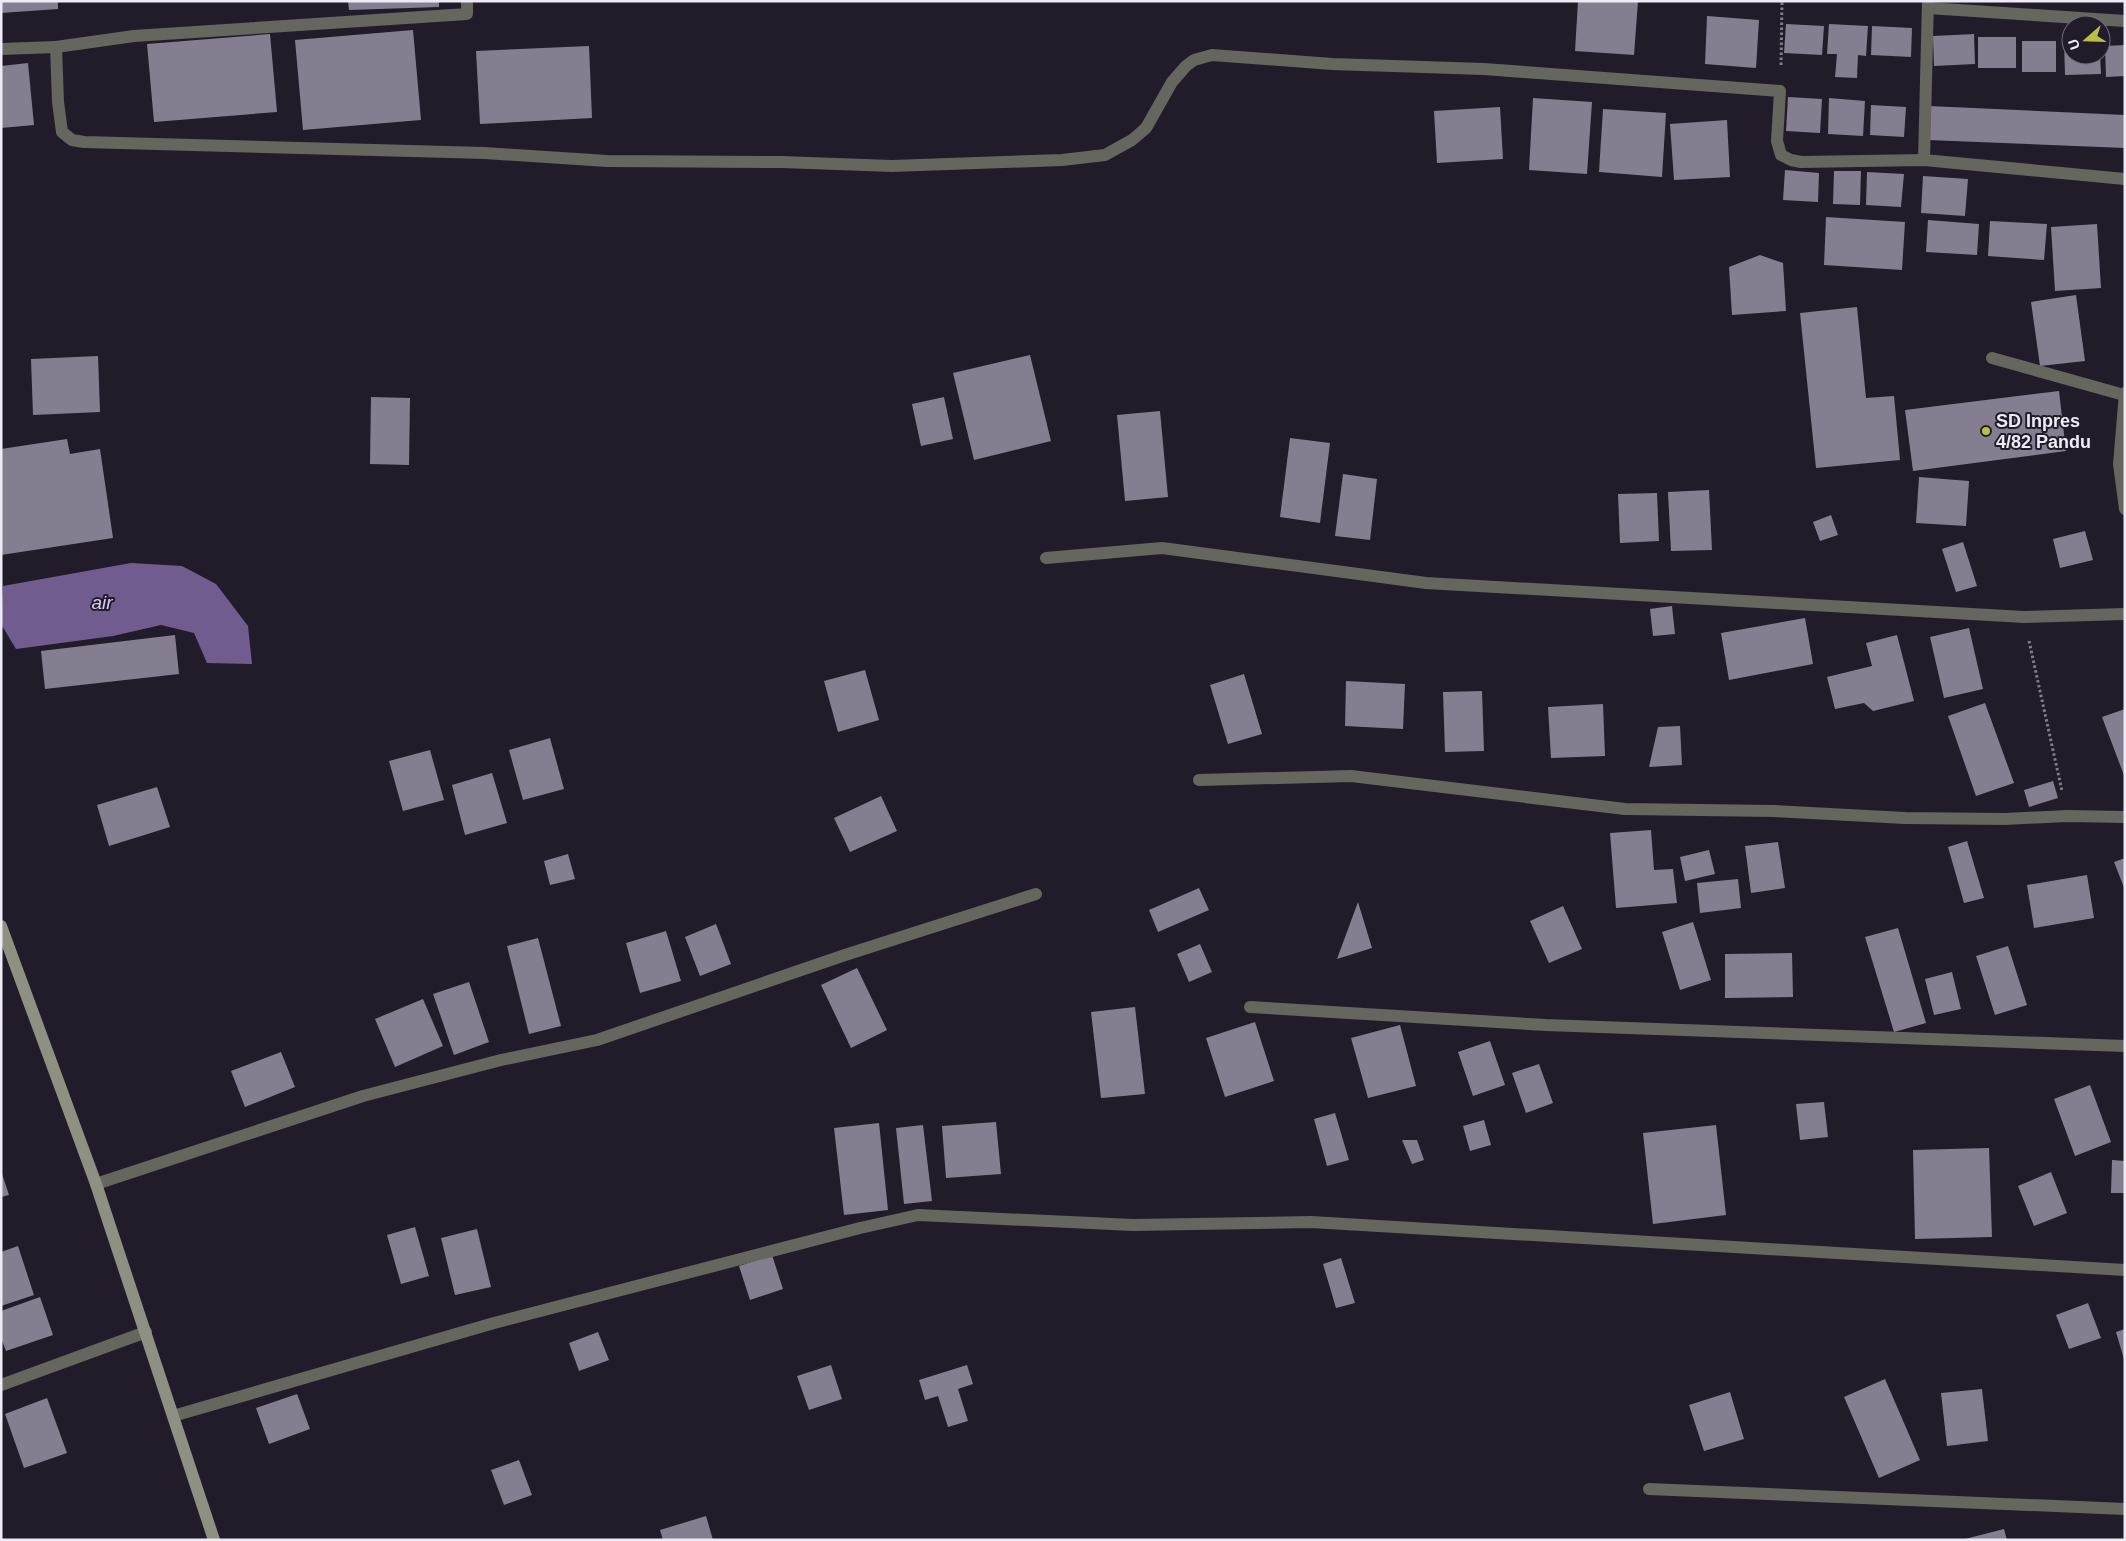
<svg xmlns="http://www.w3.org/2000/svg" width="2126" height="1541" viewBox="0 0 2126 1541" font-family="Arial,sans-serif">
  <rect width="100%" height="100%" fill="#211b2a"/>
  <!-- water -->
  <polygon fill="#715c90" points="131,563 182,566 216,584 248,626 252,664 207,663 194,633 161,625 113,636 16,649 1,624 3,586"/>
  <!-- building -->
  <g fill="#857e91">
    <polygon points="1,1 58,1 58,9 1,13"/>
    <polygon points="348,1 439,1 439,7 349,10"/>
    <polygon points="1578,1 1638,1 1634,55 1575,51"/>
    <polygon points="1707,16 1759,20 1756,68 1705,64"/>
    <polygon points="1786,24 1824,26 1822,55 1784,53"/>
    <polygon points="1829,24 1868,26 1866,56 1858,55 1857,78 1835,77 1837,54 1827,54"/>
    <polygon points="1872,26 1912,28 1911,57 1871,55"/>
    <polygon points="413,30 421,120 303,130 295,40"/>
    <polygon points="270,34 277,112 154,122 147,44"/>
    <polygon points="1974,34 1975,64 1934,66 1933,36"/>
    <rect x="1978" y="37" width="38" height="31"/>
    <rect x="2022" y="41" width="34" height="31"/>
    <polygon points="2064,41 2071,41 2071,55 2100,55 2101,74 2065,75"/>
    <polygon points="2125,45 2125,76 2106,77 2105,46"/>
    <polygon points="589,46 592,118 480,124 476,51"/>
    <polygon points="28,63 34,125 1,128 1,66"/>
    <polygon points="1788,97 1822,99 1820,133 1786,131"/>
    <polygon points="1533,98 1592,102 1587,174 1529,170"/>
    <polygon points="1829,98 1865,101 1863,136 1828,134"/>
    <polygon points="1871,105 1906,107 1904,137 1870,135"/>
    <polygon points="1929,106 2125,115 2125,148 1928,140"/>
    <polygon points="1500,107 1503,159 1437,163 1434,111"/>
    <polygon points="1603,109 1666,113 1662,177 1599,172"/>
    <polygon points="1727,120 1730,177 1674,180 1670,124"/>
    <polygon points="1785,170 1819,173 1818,202 1783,200"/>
    <polygon points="1834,171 1861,171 1860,205 1833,204"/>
    <polygon points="1867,172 1904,174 1901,207 1866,205"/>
    <polygon points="1923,176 1968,179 1965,216 1921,213"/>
    <polygon points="1826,217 1905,222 1902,270 1824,265"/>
    <polygon points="1928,220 1979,224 1977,255 1926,252"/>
    <polygon points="1990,221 2047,224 2044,260 1988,256"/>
    <polygon points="2097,224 2101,288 2055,291 2051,227"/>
    <polygon points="1760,255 1783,263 1786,311 1732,315 1729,267"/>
    <polygon points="2076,295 2085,361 2040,366 2031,302"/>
    <polygon points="1857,307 1866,398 1894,396 1900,460 1816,468 1800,313"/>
    <polygon points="1030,355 1051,441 974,460 953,373"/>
    <polygon points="98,356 100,412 33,415 31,359"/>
    <polygon points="2059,391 2066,451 1913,471 1905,410"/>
    <polygon points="371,397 410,398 409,465 370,464"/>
    <polygon points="944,397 953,439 921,446 912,404"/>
    <polygon points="1160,411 1168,497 1125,501 1117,415"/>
    <polygon points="1290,438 1330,443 1320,523 1280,517"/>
    <polygon points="67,439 70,454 100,449 113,538 1,555 1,449"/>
    <polygon points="1343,474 1377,479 1370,540 1335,536"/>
    <polygon points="1919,477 1969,481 1966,526 1916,523"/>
    <polygon points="1709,490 1712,550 1671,551 1668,492"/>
    <polygon points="1657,493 1659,541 1620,543 1618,494"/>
    <polygon points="1831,515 1838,535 1820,541 1813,522"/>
    <polygon points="2085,531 2093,560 2060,568 2053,539"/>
    <polygon points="1963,542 1977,586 1956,592 1942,549"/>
    <polygon points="1672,606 1675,634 1653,636 1650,609"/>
    <polygon points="1805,618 1813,664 1729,680 1721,633"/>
    <polygon points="1969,628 1983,689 1944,698 1930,637"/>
    <polygon points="175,635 179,674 45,689 41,651"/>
    <polygon points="1897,635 1914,701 1873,711 1864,703 1835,709 1827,677 1872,666 1866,643"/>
    <polygon points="865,670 879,720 838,732 824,681"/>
    <polygon points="1244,674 1262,734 1228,744 1210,685"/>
    <polygon points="1346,681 1405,684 1403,729 1345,726"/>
    <polygon points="1482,691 1484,751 1445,752 1443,692"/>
    <polygon points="1985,703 2014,783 1976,796 1948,716"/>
    <polygon points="1603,704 1605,756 1551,758 1548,707"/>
    <polygon points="2125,709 2125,778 2102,717"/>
    <polygon points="1680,726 1682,765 1649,767 1658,727"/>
    <polygon points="550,738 564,789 523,800 509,750"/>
    <polygon points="430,750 444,800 403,811 389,761"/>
    <polygon points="492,773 507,823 465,835 452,785"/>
    <polygon points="2053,781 2058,798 2029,807 2024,790"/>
    <polygon points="157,787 170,827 109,846 97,805"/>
    <polygon points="881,796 897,831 850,852 834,818"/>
    <polygon points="1651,830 1654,870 1673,869 1677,903 1616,908 1610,833"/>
    <polygon points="1967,841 1984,898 1964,903 1948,847"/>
    <polygon points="1778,842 1785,888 1751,893 1745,846"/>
    <polygon points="1709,850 1715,874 1685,881 1680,857"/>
    <polygon points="568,854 575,879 550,885 544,861"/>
    <polygon points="2125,858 2125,890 2114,862"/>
    <polygon points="2087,875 2094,918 2034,928 2027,885"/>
    <polygon points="1738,879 1741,908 1700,913 1697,883"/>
    <polygon points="1199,888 1209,910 1158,932 1149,910"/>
    <polygon points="1358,902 1372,948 1337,959"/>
    <polygon points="1563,906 1582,949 1549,963 1530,921"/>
    <polygon points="1693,922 1711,980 1680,990 1662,932"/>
    <polygon points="716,924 731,964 700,976 685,937"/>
    <polygon points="1898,928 1926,1023 1894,1032 1865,937"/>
    <polygon points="666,931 681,981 640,993 626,943"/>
    <polygon points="538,938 561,1026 529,1034 507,946"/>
    <polygon points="1200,944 1212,972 1189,982 1177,954"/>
    <polygon points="2008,946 2027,1005 1995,1015 1976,956"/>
    <polygon points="1792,953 1793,997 1725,998 1725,954"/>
    <polygon points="857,968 887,1030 851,1048 821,985"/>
    <polygon points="1952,972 1961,1009 1934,1015 1925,979"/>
    <polygon points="469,982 489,1042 454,1055 433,994"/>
    <polygon points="423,999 443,1046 395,1067 375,1019"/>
    <polygon points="1135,1007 1145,1094 1101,1098 1091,1012"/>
    <polygon points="1255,1022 1274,1081 1225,1097 1206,1038"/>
    <polygon points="1400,1025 1416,1086 1368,1098 1351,1038"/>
    <polygon points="1490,1041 1505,1085 1473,1096 1458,1052"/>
    <polygon points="281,1052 295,1087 245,1107 231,1071"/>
    <polygon points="1539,1064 1553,1103 1526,1113 1512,1073"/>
    <polygon points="2090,1085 2111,1142 2075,1156 2054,1099"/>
    <polygon points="1824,1102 1828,1137 1800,1140 1796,1104"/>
    <polygon points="1335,1113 1349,1160 1327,1166 1314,1119"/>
    <polygon points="1484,1120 1491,1145 1470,1151 1463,1126"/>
    <polygon points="996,1122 1001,1174 946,1178 942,1126"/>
    <polygon points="879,1123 888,1210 844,1215 834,1128"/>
    <polygon points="923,1125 932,1201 904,1204 896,1128"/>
    <polygon points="1716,1125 1726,1215 1653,1224 1643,1133"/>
    <polygon points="1402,1140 1417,1140 1424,1160 1412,1164"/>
    <polygon points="1989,1148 1992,1237 1915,1239 1913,1150"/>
    <polygon points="2112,1160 2125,1161 2125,1193 2111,1193"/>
    <polygon points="1,1171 9,1195 1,1197"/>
    <polygon points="2051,1172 2067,1213 2034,1226 2018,1186"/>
    <polygon points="415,1227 429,1276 401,1284 387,1235"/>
    <polygon points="477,1229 491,1287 455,1295 441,1238"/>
    <polygon points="18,1246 34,1295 1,1306 1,1252"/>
    <polygon points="772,1255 783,1289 750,1300 739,1266"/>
    <polygon points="1341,1258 1355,1303 1336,1308 1323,1264"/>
    <polygon points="40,1297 53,1335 6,1351 1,1338 1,1311"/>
    <polygon points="2088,1303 2101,1338 2069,1349 2056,1315"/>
    <polygon points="2125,1329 2125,1359 2124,1359 2116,1332"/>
    <polygon points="598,1332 609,1360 579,1371 569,1343"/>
    <polygon points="831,1365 842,1399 809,1410 797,1376"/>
    <polygon points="967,1365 973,1384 958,1389 968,1421 948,1427 938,1396 925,1400 919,1380"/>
    <polygon points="1885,1379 1920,1460 1879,1478 1844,1397"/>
    <polygon points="1982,1389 1988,1441 1947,1446 1941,1393"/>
    <polygon points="1730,1392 1744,1439 1704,1451 1689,1405"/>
    <polygon points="297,1394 310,1429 269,1444 256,1408"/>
    <polygon points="47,1398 67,1453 24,1468 5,1414"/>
    <polygon points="519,1460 532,1495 504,1505 491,1470"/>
    <polygon points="706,1516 713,1540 663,1540 660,1530"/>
    <polygon points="2004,1529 2007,1540 1965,1540 1965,1539"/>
  </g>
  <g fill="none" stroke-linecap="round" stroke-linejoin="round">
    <!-- path -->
    <g stroke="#837e8b" stroke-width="3" stroke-dasharray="2.5 2.5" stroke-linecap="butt">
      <polyline points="1781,65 1782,1"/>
      <polyline points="2029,641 2062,791"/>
    </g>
    <!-- service -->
    <polyline stroke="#65665e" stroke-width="12" points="56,47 134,36 467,14 467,1"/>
    <!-- minor -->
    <g stroke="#65665e" stroke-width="12">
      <polyline points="1928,8 2125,21"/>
      <polyline points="1,49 56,47 58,102 62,132 72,140 84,142 485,153 607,161 782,162 892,166 1062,160 1105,155 1132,140 1146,128 1172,82 1186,66 1194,60 1212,55 1332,64 1484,69 1780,91 1777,141 1781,155 1791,160 1801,162 1924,160 2125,179"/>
      <polyline points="1924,160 1928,1"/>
      <polyline points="1992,358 2124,395"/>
      <polyline points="2125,393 2119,464 2125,509"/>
      <polyline points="1046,558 1162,548 1426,583 2024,617 2125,614"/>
      <polyline points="1199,780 1351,776 1625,809 1775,811 1905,818 2005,819 2067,816 2125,817"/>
      <polyline points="1250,1007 1546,1025 2125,1046"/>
      <polyline points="96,1184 363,1096 501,1060 597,1040 845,955 1036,894"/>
      <polyline points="1,1385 146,1332"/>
      <polyline points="173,1416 494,1323 860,1228 918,1215 1133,1225 1311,1222 2125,1270"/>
      <polyline points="1649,1489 2125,1509"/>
    </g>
    <!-- secondary -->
    <polyline stroke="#8e9082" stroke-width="12" points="1,926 96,1184 214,1540"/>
  </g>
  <!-- markers -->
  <circle fill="#b9c046" stroke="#211b2a" stroke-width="2" cx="1986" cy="431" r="5"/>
  <g text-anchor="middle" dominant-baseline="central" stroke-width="4" stroke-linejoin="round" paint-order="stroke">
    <!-- poi labels -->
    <g font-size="18" font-weight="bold" fill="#efebf6" stroke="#211b2a" text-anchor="start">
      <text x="1996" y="421">SD Inpres<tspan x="1996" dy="21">4/82 Pandu</tspan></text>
    </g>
    <!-- water labels -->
    <g font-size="19" font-style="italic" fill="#dbc9f9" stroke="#211b2a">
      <text x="102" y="602">air</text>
    </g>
  </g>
  <!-- border -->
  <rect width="2126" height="1541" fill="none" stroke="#efebf6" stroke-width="5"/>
  <!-- north arrow -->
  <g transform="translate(2086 40) rotate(250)"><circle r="24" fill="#211b2a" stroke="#736e7c"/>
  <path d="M0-4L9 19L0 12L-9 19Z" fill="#b9c046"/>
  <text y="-8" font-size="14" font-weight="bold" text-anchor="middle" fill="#efebf6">U</text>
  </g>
</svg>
